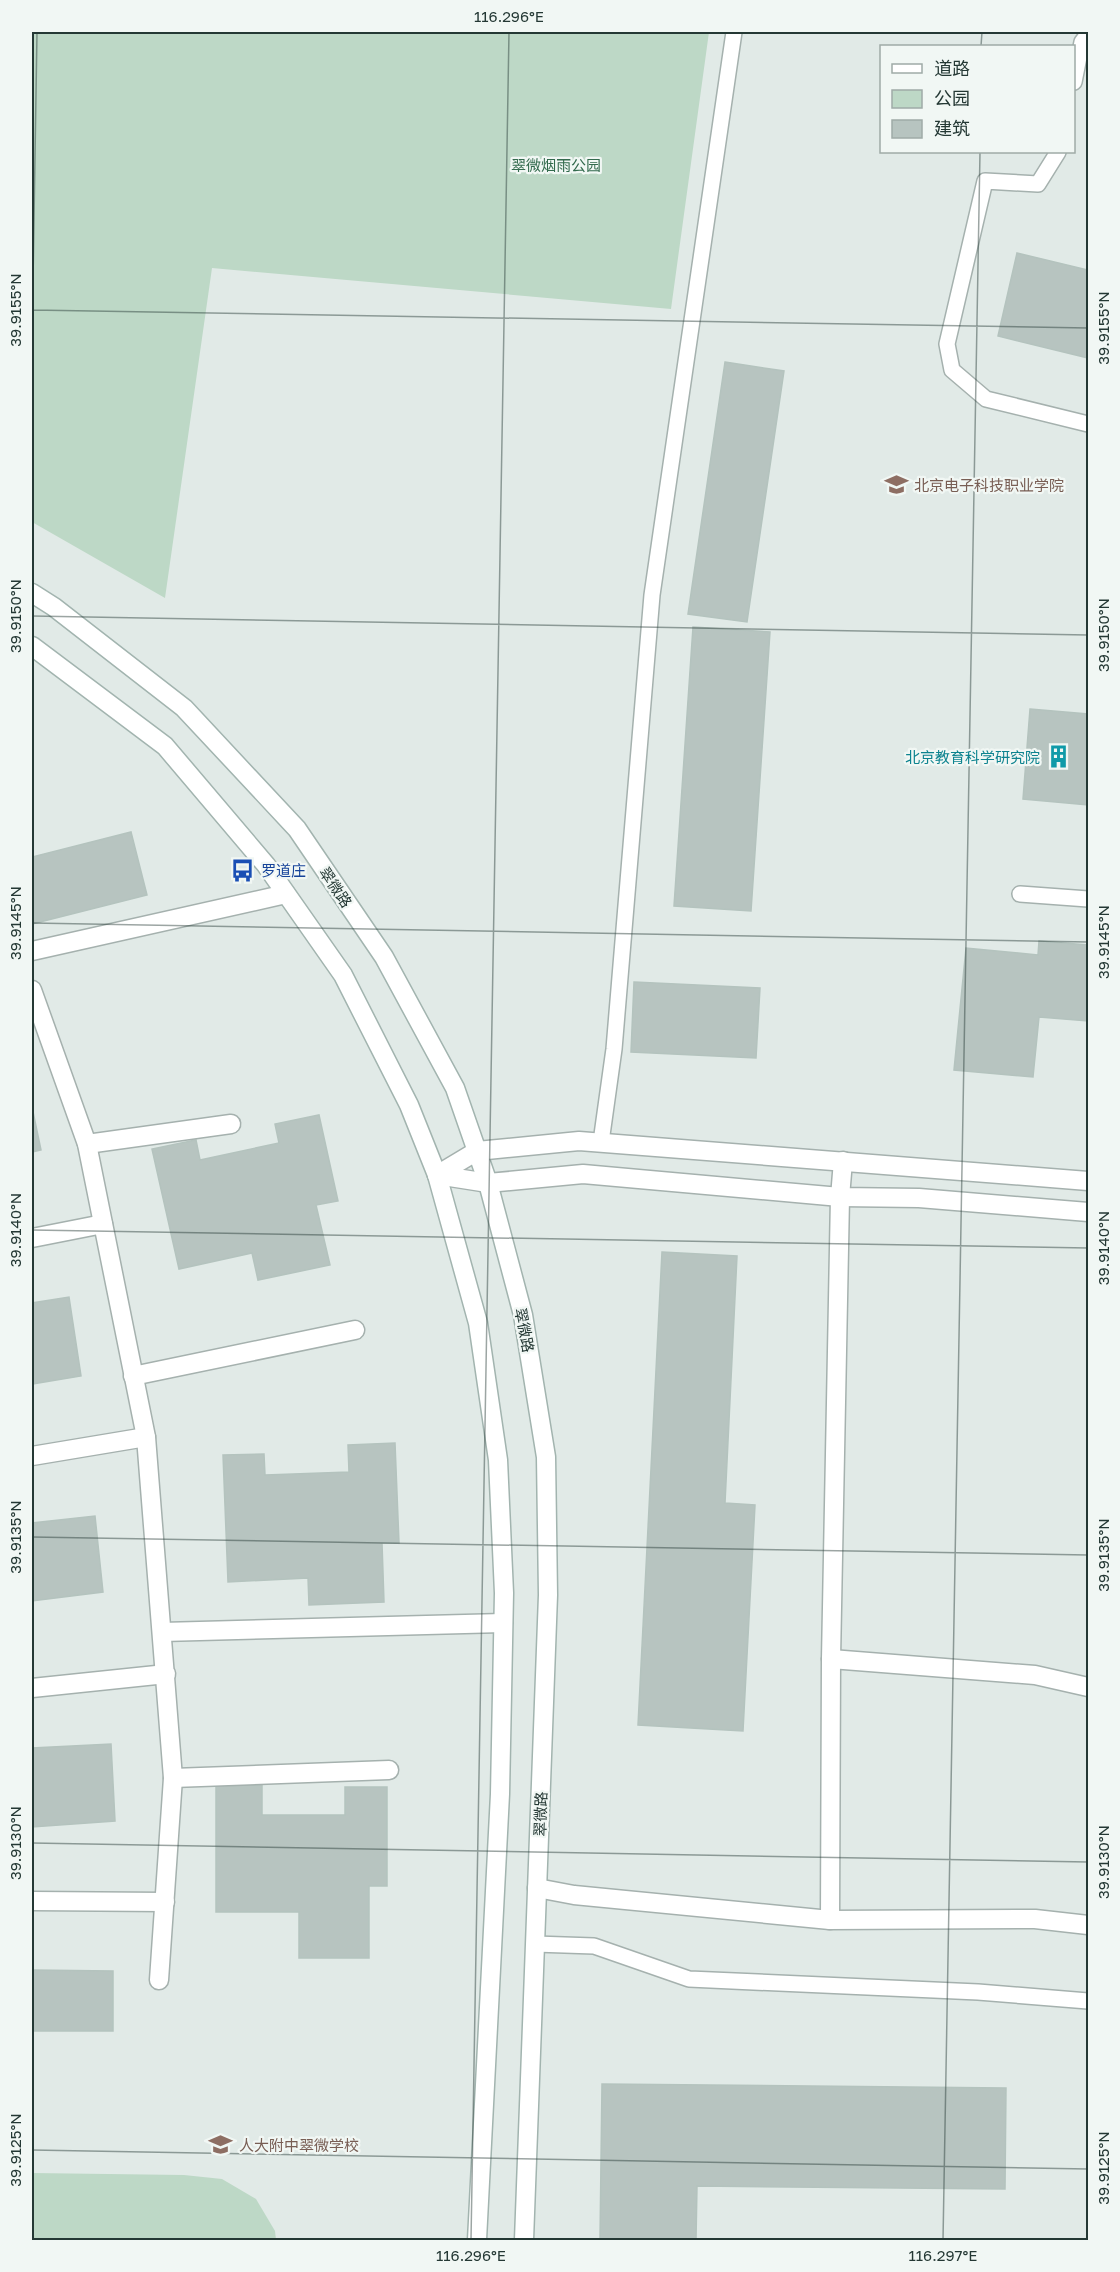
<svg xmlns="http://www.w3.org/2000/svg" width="1120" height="2272" viewBox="0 0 1120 2272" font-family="'Golos Text','Noto Sans SC',sans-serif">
  <rect width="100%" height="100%" fill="#e1eae7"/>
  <!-- green -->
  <g fill="#bdd8c6">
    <polygon points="32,32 709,32 671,309 212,268 165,598 32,522"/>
    <polygon points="32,2173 184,2175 222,2179 256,2199 275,2231 276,2240 32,2240"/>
  </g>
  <!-- building -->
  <g fill="#b7c4c0" stroke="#b4c3be" stroke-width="1.5">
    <polygon points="1017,253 1088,270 1088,358 998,336"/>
    <polygon points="725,362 784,371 747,622 688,614"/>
    <polygon points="693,627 770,632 751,911 674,906"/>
    <polygon points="1030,709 1088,714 1088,805 1023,799"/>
    <polygon points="131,832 147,895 32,924 32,857"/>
    <polygon points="1039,941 1088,945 1088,1021 1039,1017 1033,1077 954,1070 966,948 1038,955"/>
    <polygon points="634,982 760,988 756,1058 631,1052"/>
    <polygon points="32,1107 41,1150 32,1152"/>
    <polygon points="319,1115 338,1201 316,1205 330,1265 258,1280 252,1253 179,1269 152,1149 196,1140 200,1160 279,1143 275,1124"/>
    <polygon points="662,1252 737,1256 725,1503 755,1505 743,1731 638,1725"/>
    <polygon points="69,1297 81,1376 32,1384 32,1303"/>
    <polygon points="395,1443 399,1543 382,1543 384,1602 309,1605 308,1578 228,1582 223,1455 264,1454 265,1475 349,1472 348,1445"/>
    <polygon points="95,1516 103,1592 32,1601 32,1523"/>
    <polygon points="111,1744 115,1821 32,1827 32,1748"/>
    <polygon points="216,1785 262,1785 262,1815 345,1815 345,1787 387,1787 387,1886 369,1886 369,1958 299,1958 299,1912 216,1912"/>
    <polygon points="32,1970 113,1971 113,2031 32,2031"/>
    <polygon points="602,2084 1006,2088 1005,2189 697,2186 696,2240 600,2240"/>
  </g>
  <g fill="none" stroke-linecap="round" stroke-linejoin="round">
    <defs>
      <g id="service">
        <polyline points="1074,82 1082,42 1088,34"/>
        <polyline points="1058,152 1038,184 985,181 947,344 952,370 986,399 1088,424"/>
        <polyline points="1020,894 1088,899"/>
        <polyline points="601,1142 614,1049 652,595 734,32"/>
        <polyline points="535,1944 594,1946 689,1979 978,1992 1088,2001"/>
      </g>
      <g id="minor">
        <polyline points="32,951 286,894"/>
        <polyline points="32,990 87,1144 146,1437 173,1778 159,1980"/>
        <polyline points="87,1144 231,1124"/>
        <polyline points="437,1175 477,1151 579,1141 1088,1181"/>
        <polyline points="437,1175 488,1183 583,1174 840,1197 919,1198 1088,1212"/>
        <polyline points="32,1238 103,1224"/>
        <polyline points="133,1376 355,1330"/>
        <polyline points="32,1456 146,1437"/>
        <polyline points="162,1632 503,1623"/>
        <polyline points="831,1659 1035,1675 1088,1687"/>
        <polyline points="32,1688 166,1674"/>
        <polyline points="173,1778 389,1770"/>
        <polyline points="537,1888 574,1895 830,1920 1035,1919 1088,1925"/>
        <polyline points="32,1901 165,1902"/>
        <polyline points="830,1920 831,1659 840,1197 843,1161"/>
      </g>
      <g id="secondary">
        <polyline points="32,593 54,607 184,708 297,829 384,957 455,1088 488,1183 523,1315 546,1457 548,1595 524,2240"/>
        <polyline points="32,646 165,746 266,865 343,975 409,1105 437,1175 478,1323 498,1460 504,1593 500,1794 477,2240"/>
      </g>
    </defs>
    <!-- service casing -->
    <use href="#service" stroke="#a5b1ae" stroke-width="18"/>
    <!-- minor casing -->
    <use href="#minor" stroke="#a5b1ae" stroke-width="21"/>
    <!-- secondary casing -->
    <use href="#secondary" stroke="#a2b4af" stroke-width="21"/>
    <!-- service -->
    <use href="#service" stroke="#fff" stroke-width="15"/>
    <!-- minor -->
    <use href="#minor" stroke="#fff" stroke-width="18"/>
    <!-- secondary -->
    <use href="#secondary" stroke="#fff" stroke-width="18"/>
  </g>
  <!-- ticks -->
  <path fill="none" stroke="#243834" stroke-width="1.5" stroke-opacity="0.45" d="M981,46L982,32M32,310L1088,328M32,344L37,32M32,616L1088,635M32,923L1088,942M32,1230L1088,1248M32,1537L1088,1555M32,1843L1088,1862M32,2150L1088,2169M471,2240L509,32M943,2240L980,152"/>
  <!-- icons -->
  <defs>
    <symbol id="school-bare" viewBox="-9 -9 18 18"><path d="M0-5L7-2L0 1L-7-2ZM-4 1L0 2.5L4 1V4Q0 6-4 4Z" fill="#8d6e63" stroke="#f1f7f4" stroke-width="2.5" paint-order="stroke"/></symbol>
    <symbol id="building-bare" viewBox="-9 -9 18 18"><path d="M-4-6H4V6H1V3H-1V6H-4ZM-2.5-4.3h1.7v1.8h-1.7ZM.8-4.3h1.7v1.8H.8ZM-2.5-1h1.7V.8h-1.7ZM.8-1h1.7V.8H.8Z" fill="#0f9aa8" stroke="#f1f7f4" stroke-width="2.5" paint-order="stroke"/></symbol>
    <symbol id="bus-bare" viewBox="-9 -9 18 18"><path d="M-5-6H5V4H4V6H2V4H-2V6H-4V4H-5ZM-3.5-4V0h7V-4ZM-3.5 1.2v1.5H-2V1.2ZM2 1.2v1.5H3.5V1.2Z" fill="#1a4fb4" stroke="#f1f7f4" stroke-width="2.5" paint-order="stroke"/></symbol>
  </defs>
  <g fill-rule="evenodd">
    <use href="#school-bare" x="880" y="468" width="33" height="33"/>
    <use href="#building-bare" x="1042" y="740" width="33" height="33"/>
    <use href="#bus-bare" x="226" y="854" width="33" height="33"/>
    <use href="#school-bare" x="204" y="2128" width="33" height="33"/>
  </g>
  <g text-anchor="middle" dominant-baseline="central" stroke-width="4.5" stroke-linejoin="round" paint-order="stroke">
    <!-- park labels -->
    <g font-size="15" fill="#336a4d" stroke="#f1f7f4">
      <text x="556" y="165">翠微烟雨公园</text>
    </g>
    <!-- education labels -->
    <g font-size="15" fill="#785e54" stroke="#f1f7f4" text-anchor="start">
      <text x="914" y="485">北京电子科技职业学院</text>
      <text x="239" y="2145">人大附中翠微学校</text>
    </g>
    <!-- culture labels -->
    <g font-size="15" fill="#0d838f" stroke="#f1f7f4" text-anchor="end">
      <text x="1040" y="757">北京教育科学研究院</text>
    </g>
    <!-- transit labels -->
    <g font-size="15" fill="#164399" stroke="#f1f7f4" text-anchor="start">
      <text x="261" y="870">罗道庄</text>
    </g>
    <!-- street labels -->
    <g font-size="15" fill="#243834" stroke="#f1f7f4">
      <text transform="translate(336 887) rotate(56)">翠微路</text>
      <text transform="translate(525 1330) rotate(79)">翠微路</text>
      <text transform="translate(540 1814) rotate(-88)">翠微路</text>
    </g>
  </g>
  <!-- border -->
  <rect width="1120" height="2272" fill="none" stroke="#f1f7f4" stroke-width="66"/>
  <!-- legend -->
  <rect x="880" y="45" width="195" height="108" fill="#f1f7f4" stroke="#9faba7" stroke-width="1.5"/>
  <rect x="892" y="64" width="30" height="9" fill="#ffffff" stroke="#9faba7" stroke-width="1.5"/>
  <text x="934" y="75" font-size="18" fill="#243834">道路</text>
  <rect x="892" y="90" width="30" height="18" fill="#bdd8c6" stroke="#9faba7" stroke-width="1.5"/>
  <text x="934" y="105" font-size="18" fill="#243834">公园</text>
  <rect x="892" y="120" width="30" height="18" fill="#b7c4c0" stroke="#9faba7" stroke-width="1.5"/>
  <text x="934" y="135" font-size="18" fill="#243834">建筑</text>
  <rect x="33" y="33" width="1054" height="2206" fill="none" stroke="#243834" stroke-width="2"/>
  <g font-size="15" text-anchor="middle" fill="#243834">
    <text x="509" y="22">116.296°E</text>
    <text transform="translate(16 310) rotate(-90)" y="5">39.9155°N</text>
    <text transform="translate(1104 328) rotate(-90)" y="5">39.9155°N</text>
    <text transform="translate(16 616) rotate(-90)" y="5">39.9150°N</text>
    <text transform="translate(1104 635) rotate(-90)" y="5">39.9150°N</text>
    <text transform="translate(16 923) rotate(-90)" y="5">39.9145°N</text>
    <text transform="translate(1104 942) rotate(-90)" y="5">39.9145°N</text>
    <text transform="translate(16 1230) rotate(-90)" y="5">39.9140°N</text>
    <text transform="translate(1104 1248) rotate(-90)" y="5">39.9140°N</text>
    <text transform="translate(16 1537) rotate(-90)" y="5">39.9135°N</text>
    <text transform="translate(1104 1555) rotate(-90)" y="5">39.9135°N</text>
    <text transform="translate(16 1843) rotate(-90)" y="5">39.9130°N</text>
    <text transform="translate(1104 1862) rotate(-90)" y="5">39.9130°N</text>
    <text transform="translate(16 2150) rotate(-90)" y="5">39.9125°N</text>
    <text transform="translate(1104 2168) rotate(-90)" y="5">39.9125°N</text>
    <text x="471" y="2261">116.296°E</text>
    <text x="943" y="2261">116.297°E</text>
  </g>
</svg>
